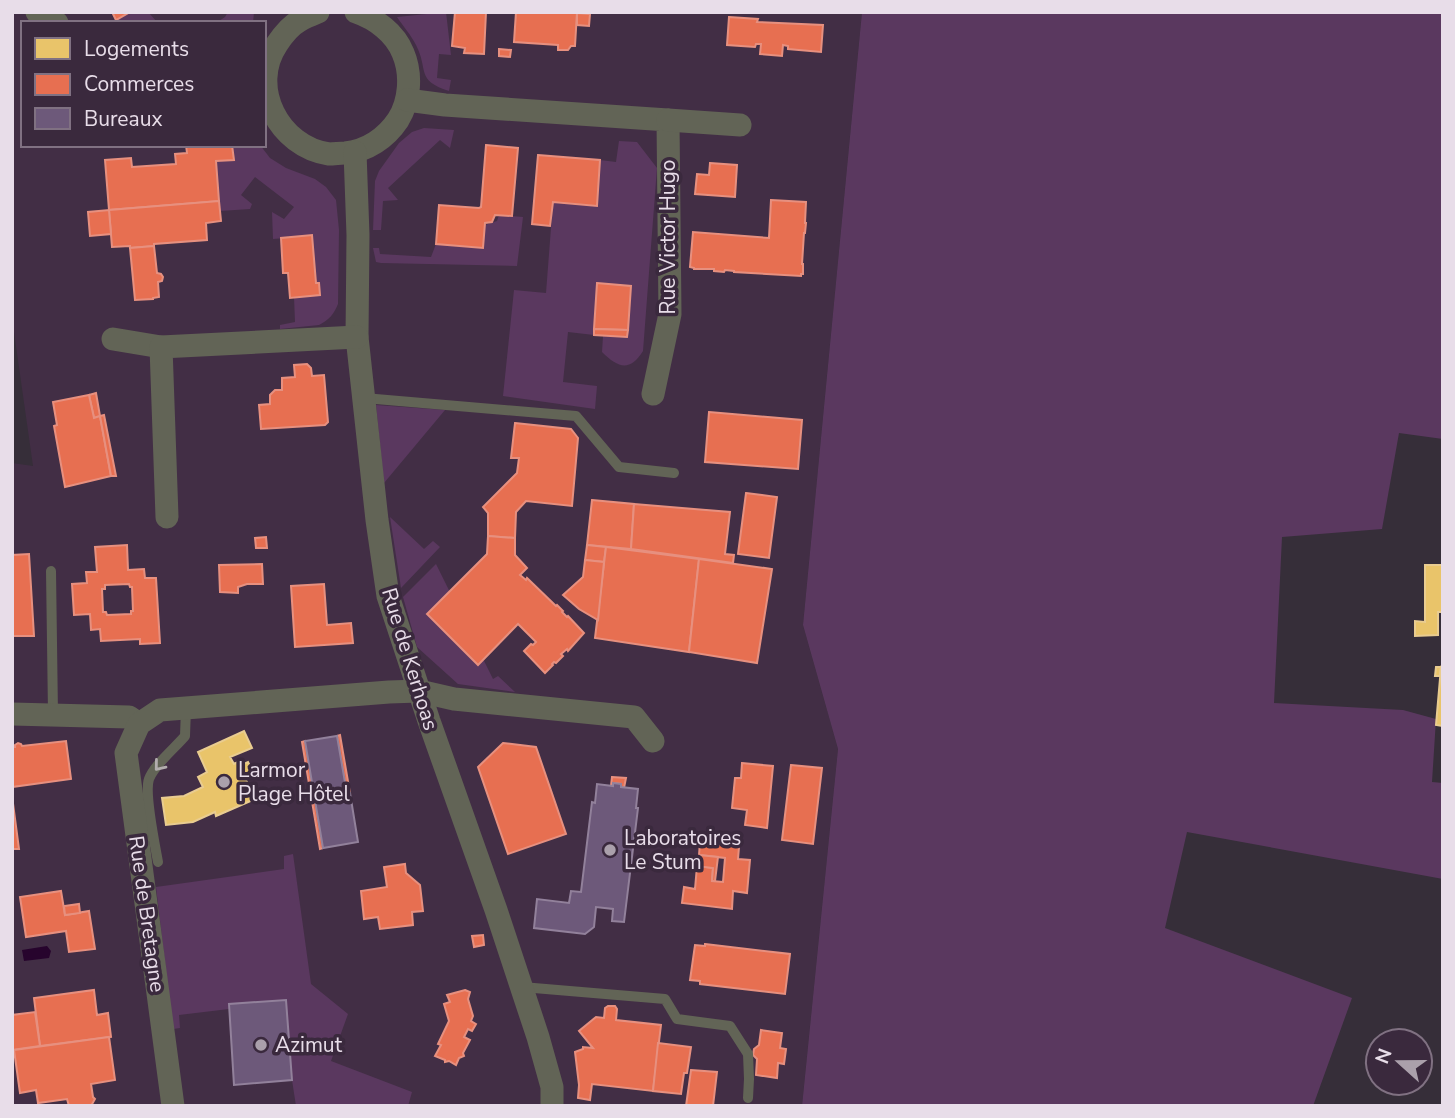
<svg xmlns="http://www.w3.org/2000/svg" width="1455" height="1118" viewBox="0 0 1455 1118" font-family="'Nunito Sans',sans-serif">
  <rect width="100%" height="100%" fill="#362e39"/>
  <!-- built -->
  <path fill="#422e45" fill-rule="evenodd" d="M12,12H862L803,625L838,749L802,1106H12V463L33,466L12,318ZM23,23H264V145H23Z"/>
  <!-- green -->
  <g fill="#5a385f">
    <polygon points="130,12 148,12 158,23 109,23"/>
    <polygon points="228,12 254,12 253,23 216,23 225,17"/>
    <path d="M446,12L451,55L439,54L437,78L451,80L449,91C415,80 429,70 416,45C411,35 403,26 397,17Z"/>
    <polygon points="862,12 1443,12 1443,439 1399,433 1382,529 1282,537 1274,703 1403,710 1436,719 1432,782 1443,783 1443,879 1187,832 1165,928 1352,998 1313,1106 802,1106 838,749 803,625"/>
    <polygon points="424,128 454,130 450,148 440,140 388,188 398,200 383,201 381,230 373,230 375,181 379,171 399,143 412,132"/>
    <path d="M619,141L637,142L657,168L643,351C630,372 618,368 602,352L603,336L627,337L631,286L598,283L594,335L568,332L563,382L597,386L595,409L503,396L514,290L546,293L553,202L597,205L600,160L616,162Z"/>
    <path d="M232,145H260L270,158L286,168L315,179L326,187L336,200L339,230L338,304C334,314 329,320 319,325L280,329V325L295,322L294,297L316,283L312,236L273,239L272,212L284,219L294,207L255,177L241,195L252,204L250,209L220,211L216,161L233,160Z"/>
    <polygon points="499,215 523,217 517,266 381,263 376,262 373,248 379,248 380,254 431,257 436,244 483,248 485,225 497,221"/>
    <polygon points="376,405 445,410 384,483"/>
    <polygon points="390,517 424,549 433,541 440,547 401,588"/>
    <polygon points="436,564 493,679 498,676 515,692 458,684 417,647 403,597"/>
    <polygon points="293,854 311,984 348,1014 331,1061 412,1092 408,1106 296,1106 292,1080 286,1000 229,1004 229,1009 179,1015 180,1028 173,1029 156,887 284,869 284,856"/>
  </g>
  <!-- water -->
  <polygon fill="#27042d" points="47,946 51,951 49,958 24,961 22,950"/>
  <!-- homes -->
  <g fill="#e9c46a" stroke="#e9cc90" stroke-width="2">
    <polygon points="1425,565 1443,565 1443,612 1438,612 1438,635 1415,636 1415,621 1425,622"/>
    <polygon points="1436,667 1441,667 1440,676 1435,676"/>
    <polygon points="1441,667 1443,668 1443,726 1436,725"/>
    <polygon points="244,731 252,748 230,757 234,764 238,762 239,766 248,762 253,772 244,776 255,799 216,816 215,812 193,822 166,825 162,798 184,796 203,787 198,777 207,772 198,752"/>
  </g>
  <!-- shops -->
  <g fill="#e76f51" stroke="#e7907f" stroke-width="2" fill-rule="evenodd">
    <polygon points="112,12 130,12 116,20"/>
    <polygon points="455,12 486,12 484,54 464,53 465,48 452,46"/>
    <polygon points="516,12 577,12 575,46 571,46 568,50 558,50 558,45 514,42"/>
    <polygon points="577,13 590,14 589,26 577,25"/>
    <polygon points="729,17 758,19 757,22 823,25 821,52 788,49 788,46 783,45 782,56 760,54 761,44 756,44 755,47 727,45"/>
    <polygon points="499,49 511,50 510,57 499,56"/>
    <polygon points="186,145 232,145 234,160 216,161 219,201 109,210 105,160 131,158 132,167 176,164 175,154 187,153"/>
    <polygon points="486,145 518,148 512,216 495,215 492,222 485,223 483,248 436,244 439,205 479,208 481,207"/>
    <polygon points="538,155 600,160 597,206 553,202 550,226 532,224"/>
    <polygon points="710,163 737,165 735,197 695,194 697,174 709,175"/>
    <polygon points="771,200 806,202 805,223 806,223 805,233 804,233 802,264 803,264 803,274 801,274 801,276 734,272 734,271 725,270 724,272 714,271 714,269 694,269 694,268 690,267 693,232 769,238"/>
    <polygon points="219,201 221,221 206,223 207,240 154,244 154,246 130,248 130,246 112,247 109,210"/>
    <polygon points="109,210 111,234 90,236 88,212"/>
    <polygon points="312,235 316,283 319,283 320,295 290,298 288,273 283,273 281,238"/>
    <polygon points="154,246 157,273 161,274 163,277 162,281 158,282 159,297 153,298 153,299 135,300 130,248"/>
    <polygon points="597,283 631,286 628,330 594,329"/>
    <polygon points="594,329 628,330 627,337 594,335"/>
    <polygon points="307,364 311,368 312,376 324,375 328,422 325,425 261,429 259,405 270,404 270,395 275,390 282,390 282,378 295,377 294,365"/>
    <polygon points="96,393 100,416 94,418 89,395"/>
    <polygon points="89,395 94,418 100,416 111,476 65,487 54,426 57,425 53,402"/>
    <polygon points="709,412 802,420 798,469 705,462"/>
    <polygon points="104,415 116,476 111,476 100,416"/>
    <polygon points="515,423 571,429 578,438 572,506 526,501 516,512 515,538 488,536 488,513 483,507 517,473 519,458 511,458"/>
    <polygon points="746,493 777,497 769,558 738,554"/>
    <polygon points="592,500 634,504 631,549 587,545"/>
    <polygon points="634,504 730,512 725,554 734,555 733,563 631,549"/>
    <polygon points="488,536 515,538 515,555 527,568 520,575 526,580 527,578 556,606 557,605 563,611 562,612 567,617 568,616 584,633 568,651 567,649 561,654 563,656 556,663 554,662 552,664 553,665 545,673 524,651 531,644 533,645 536,642 518,624 478,665 427,614 487,554"/>
    <polygon points="266,537 267,548 256,548 255,538"/>
    <path d="M127,545L128,570L144,569L145,578H156L160,643L140,644V639L101,641L100,629L91,630L90,614L74,615L72,584L87,583L86,572H97L95,547ZM129,584L130,587H132L133,611H131V614L107,615L106,612H103L102,589H105V585Z"/>
    <polygon points="587,545 606,547 604,562 585,560"/>
    <polygon points="606,547 699,559 689,652 595,638"/>
    <polygon points="29,554 34,636 12,636 12,555"/>
    <polygon points="699,559 772,569 757,663 689,652"/>
    <polygon points="585,560 604,562 598,620 579,609 563,595 583,577"/>
    <polygon points="262,564 263,584 247,584 238,587 238,593 220,592 219,565"/>
    <polygon points="324,584 327,625 351,623 353,643 295,647 291,586"/>
    <polygon points="340,735 350,793 347,794 337,736"/>
    <polygon points="66,741 71,779 12,787 12,747 15,747 15,745 18,743 21,744 22,746"/>
    <polygon points="305,741 323,848 320,849 302,742"/>
    <polygon points="503,743 536,747 566,834 508,854 478,767"/>
    <polygon points="742,763 773,766 767,828 745,825 747,810 732,808 735,778 741,778"/>
    <polygon points="791,765 822,768 813,844 782,840"/>
    <polygon points="612,777 626,778 624,788 621,787 621,784 613,783 613,786 611,786"/>
    <polygon points="12,796 19,849 12,849"/>
    <polygon points="700,842 739,847 738,859 750,860 747,893 733,891 732,909 682,903 684,887 695,889 697,866 713,868 712,881 723,882 725,858 699,855"/>
    <polygon points="699,855 718,857 715,881 712,881 713,868 697,866"/>
    <polygon points="405,864 406,873 420,885 423,911 412,912 413,925 380,929 378,917 364,919 361,891 387,887 384,867"/>
    <polygon points="61,891 65,915 89,911 95,949 69,952 66,931 26,937 20,897"/>
    <polygon points="79,904 80,913 65,915 64,906"/>
    <polygon points="483,935 484,945 474,947 472,936"/>
    <polygon points="705,944 790,954 785,994 700,984 700,981 690,980 695,945 705,946"/>
    <polygon points="94,990 97,1015 108,1013 111,1037 40,1046 34,998"/>
    <polygon points="465,990 470,992 468,999 473,1016 471,1021 476,1024 472,1031 468,1029 464,1037 470,1040 463,1053 464,1056 459,1058 456,1065 449,1061 445,1062 445,1060 435,1056 441,1045 438,1044 449,1021 444,1004 450,1002 447,995"/>
    <polygon points="608,1006 615,1006 617,1009 616,1020 661,1025 653,1091 592,1084 590,1100 578,1098 579,1085 575,1052 583,1049 583,1047 593,1048 579,1031 596,1017 604,1018 605,1008"/>
    <polygon points="35,1012 40,1046 12,1050 12,1015"/>
    <polygon points="761,1030 782,1033 780,1048 786,1049 784,1064 778,1063 777,1078 756,1075 757,1059 753,1055 754,1049 759,1045"/>
    <polygon points="109,1037 115,1080 91,1084 93,1097 95,1099 91,1106 69,1106 67,1099 38,1103 36,1090 20,1093 14,1050"/>
    <polygon points="658,1043 691,1047 687,1073 684,1073 681,1094 653,1091"/>
    <polygon points="691,1070 717,1072 713,1106 686,1106"/>
  </g>
  <!-- offices -->
  <g fill="#6d597a" stroke="#92819b" stroke-width="2">
    <polygon points="337,736 347,794 350,793 358,842 323,848 305,741"/>
    <polygon points="613,783 621,784 621,787 638,789 636,808 638,808 624,922 612,921 613,909 596,907 594,927 585,934 534,928 537,899 569,903 571,891 581,892 592,802 595,803 597,784 613,786"/>
    <polygon points="286,1000 292,1080 234,1085 229,1004"/>
  </g>
  <g fill="none" stroke-linecap="round" stroke-linejoin="round">
    <!-- service -->
    <g stroke="#626456" stroke-width="10">
      <polyline points="364,398 576,416 619,467 674,473"/>
      <polyline points="51,571 53,714"/>
      <path d="M158,862C155,845 144,793 149,779C154,765 176,747 185,736L186,708"/>
      <polyline points="522,987 665,999 677,1019 730,1026 748,1054 749,1079 748,1098"/>
    </g>
    <!-- minor -->
    <g stroke="#626456" stroke-width="23">
      <polyline points="37,12 57,23"/>
      <path d="M318,12C312,15 304,17 299,21C290,26 283,35 277,44C248,87 279,147 329,154C334,154 340,153 345,153C367,151 386,138 398,120C410,101 412,74 403,53C395,33 376,19 356,12"/>
      <polyline points="407,100 445,105 668,120 670,314 653,394"/>
      <polyline points="668,120 740,125"/>
      <polyline points="355,152 358,235 357,337 377,520 388,596 429,721 496,910 538,1037 552,1087 552,1106"/>
      <polyline points="113,339 161,347"/>
      <polyline points="167,517 161,347 357,337"/>
      <polyline points="12,714 129,717 139,724"/>
      <polyline points="173,1106 126,753 139,724 160,710 389,692 419,691 454,699 634,717 653,741"/>
    </g>
  </g>
  <!-- one-way arrows -->
  <defs><path id="oneway-chevron" d="M-2-3.5L2.5 0L-2 3.5" fill="none" stroke-width="1.6" stroke-linecap="round" stroke-linejoin="round" transform="scale(1.75)"/></defs>
  <use stroke="#b2adae" href="#oneway-chevron" transform="translate(159 766) rotate(129)"/>
  <!-- markers -->
  <g fill="#aaa0ab" stroke="#3a293d" stroke-width="2.5">
    <circle cx="224" cy="782" r="7"/>
    <circle cx="610" cy="850" r="7"/>
    <circle cx="261" cy="1045" r="7"/>
  </g>
  <g text-anchor="middle" dominant-baseline="central" stroke-width="7" stroke-linejoin="round" paint-order="stroke">
    <!-- street labels -->
    <g font-size="21" fill="#e8dde9" stroke="#3a293d">
      <text transform="translate(668 237) rotate(-90)">Rue Victor Hugo</text>
      <text transform="translate(410 659) rotate(73)">Rue de Kerhoas</text>
      <text transform="translate(147 914) rotate(82)">Rue de Bretagne</text>
    </g>
    <!-- poi labels -->
    <g font-size="21" fill="#e8dde9" stroke="#3a293d" text-anchor="start">
      <text x="238" y="770">Larmor<tspan x="238" dy="24">Plage Hôtel</tspan></text>
      <text x="624" y="838">Laboratoires<tspan x="624" dy="24">Le Stum</tspan></text>
      <text x="275" y="1045">Azimut</text>
    </g>
  </g>
  <!-- border -->
  <rect width="1455" height="1118" fill="none" stroke="#e8dde9" stroke-width="28"/>
  <!-- legend -->
  <rect x="21" y="21" width="245" height="126" fill="#3a293d" stroke="#807182" stroke-width="2"/>
  <rect x="35" y="38" width="35" height="21" fill="#e9c46a" stroke="#807182" stroke-width="2"/>
  <text x="84" y="56" font-size="21" fill="#e8dde9">Logements</text>
  <rect x="35" y="74" width="35" height="21" fill="#e76f51" stroke="#807182" stroke-width="2"/>
  <text x="84" y="91" font-size="21" fill="#e8dde9">Commerces</text>
  <rect x="35" y="108" width="35" height="21" fill="#6d597a" stroke="#807182" stroke-width="2"/>
  <text x="84" y="126" font-size="21" fill="#e8dde9">Bureaux</text>
  <!-- north arrow -->
  <g transform="translate(1399 1062) rotate(291)"><circle r="33" fill="#3a293d" stroke="#807182" stroke-width="2"/>
  <path d="M0-5L12 26L0 18L-12 26Z" fill="#aaa0ab"/>
  <text y="-10" font-size="19" font-weight="bold" text-anchor="middle" fill="#e8dde9">N</text>
  </g>
</svg>
